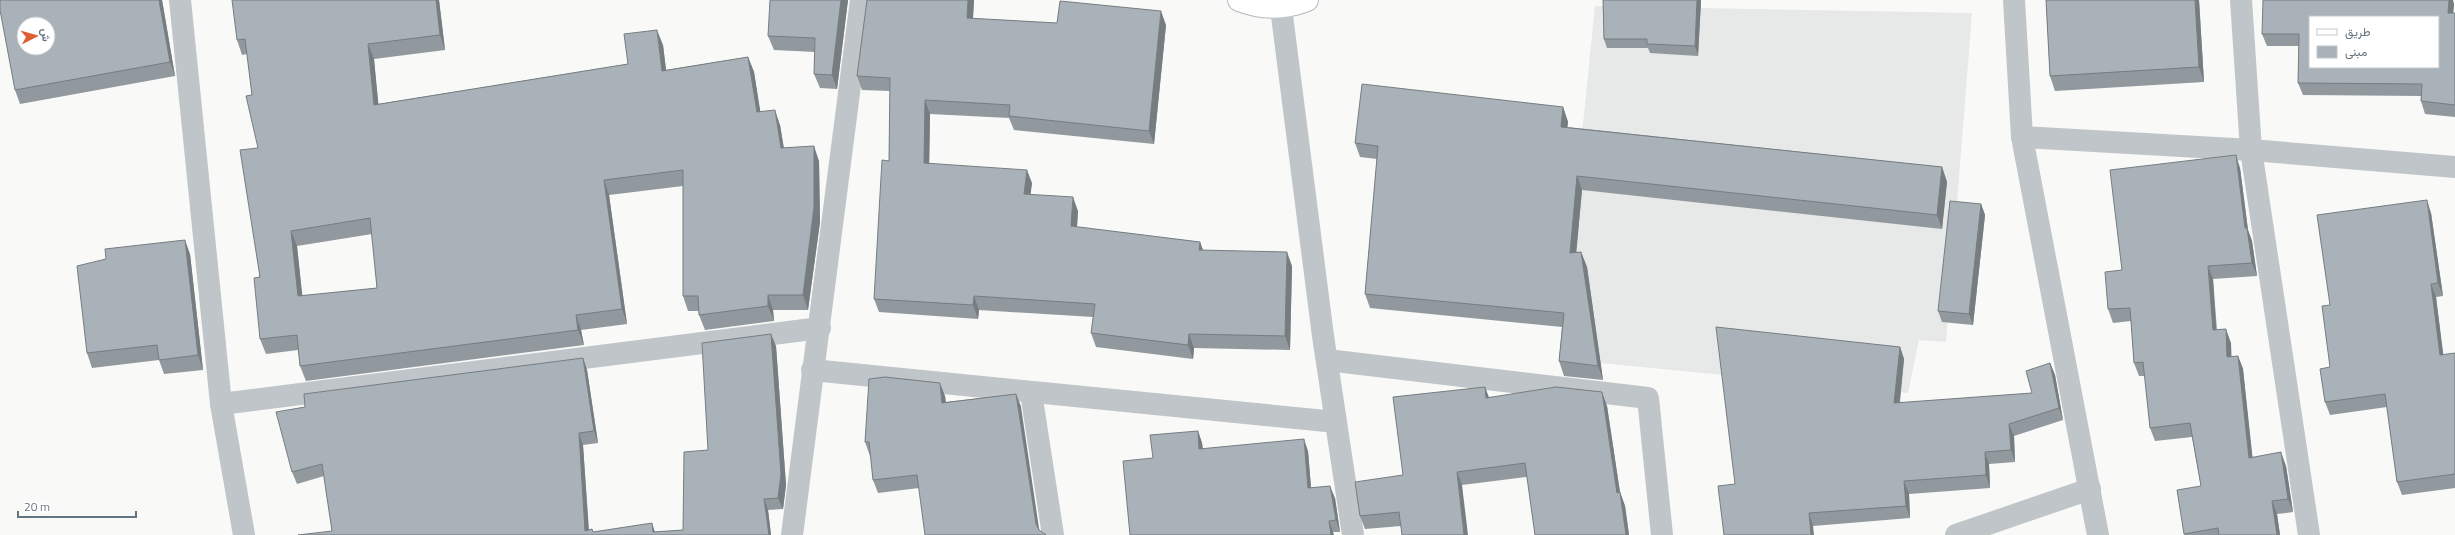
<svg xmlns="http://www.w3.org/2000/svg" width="2455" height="535" viewBox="0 0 2455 535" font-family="'Titillium Web',Vazirmatn,sans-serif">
  <rect width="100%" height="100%" fill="#f9f9f7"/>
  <!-- built -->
  <polygon fill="#e7e8e8" points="1595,6 1972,13 1946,342 1919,340 1908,393 1559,359"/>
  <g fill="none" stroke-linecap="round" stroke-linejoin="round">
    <defs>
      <path id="secondary" d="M1239,0C1262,9 1284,9 1307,0"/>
    </defs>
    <!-- secondary casing -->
    <use href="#secondary" stroke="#b5babf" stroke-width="24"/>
    <!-- minor -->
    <g stroke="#c0c5c9" stroke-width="22">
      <polyline points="180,0 221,404 244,535"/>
      <polyline points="2014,0 2022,137 2098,535"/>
      <polyline points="2241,0 2251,150 2309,535"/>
      <polyline points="1281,8 1323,336 1353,535"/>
      <polyline points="2022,137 2251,150 2455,167"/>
      <polyline points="1327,360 1648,398 1662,535"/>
      <polyline points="812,370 1336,422"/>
      <polyline points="1031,393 1053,535"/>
      <polyline points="221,404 820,328"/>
      <polyline points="792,535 861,0"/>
      <polyline points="1956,535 2090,489"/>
    </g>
    <!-- secondary -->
    <use href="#secondary" stroke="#fff" stroke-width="22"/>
  </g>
  <!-- wall -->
  <g fill="#91999e" fill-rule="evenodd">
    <polygon points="0,0 162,0 175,76 20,104 15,90"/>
    <path d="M439,0L445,50L374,59L378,104L628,64L663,45L666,70L748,57L754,72L760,112L780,125L784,148L819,161L820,222L808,310H773L774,321L705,330L699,315V311H688L683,296V186L609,195L627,324L581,330L584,345L306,381L300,366L298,350L266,354L260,339L258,148L247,54L242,55L237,40ZM372,234L377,288L302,296L297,246Z"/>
    <polygon points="848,0 837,89 820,88 814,74 815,52 774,50 768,36"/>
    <polygon points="867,0 974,0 973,19 1057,23 1166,25 1154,144 1014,130 1009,118 930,114 929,163 1032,183 1030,194 1078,211 1077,227 1200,242 1203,250 1292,266 1290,350 1194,348 1193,359 1096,347 1091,333 1093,317 979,310 978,319 879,312 874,299 889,161 890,91 862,90 857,76"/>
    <polygon points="1603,0 1701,0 1701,1 1698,56 1650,53 1648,48 1607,48 1604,39"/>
    <polygon points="2046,0 2199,0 2204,82 2055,91 2050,76"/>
    <polygon points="2454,4 2453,13 2455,13 2455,117 2425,114 2421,101 2421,96 2303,95 2298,83 2299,46 2267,46 2262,34"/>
    <polygon points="1563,107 1568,122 1567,127 1942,167 1947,182 1942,229 1582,190 1576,252 1581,252 1587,267 1603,380 1564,376 1559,361 1562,327 1370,308 1365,294 1377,159 1360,157 1355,143"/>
    <polygon points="2240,168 2248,230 2252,241 2257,276 2213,279 2217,330 2231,343 2231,357 2238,356 2243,369 2252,457 2286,466 2293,512 2277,514 2280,535 2185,535 2184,534 2201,486 2192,437 2155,441 2150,428 2145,376 2139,376 2134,363 2131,321 2113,323 2108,309 2122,270"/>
    <polygon points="1981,204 1985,215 1973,325 1942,322 1938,311"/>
    <polygon points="2431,213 2443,296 2436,297 2443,355 2455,353 2455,488 2402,495 2397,482 2387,407 2330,415 2325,402 2330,367 2330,305"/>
    <polygon points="190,254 203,370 164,374 159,360 92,368 87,353"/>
    <polygon points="776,346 786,485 783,509 768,510 771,535 332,531 324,476 297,484 292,472 583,358 587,370 598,443 583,445 589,530 593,532 655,532 683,530 708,450"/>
    <polygon points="1900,347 1904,359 1900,403 2032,393 2050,363 2055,375 2063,420 2014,436 2015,462 1989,464 1990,488 1909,494 1910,518 1813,526 1735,484"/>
    <polygon points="1485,387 1488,397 1607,406 1620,492 1625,506 1629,535 1535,535 1527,477 1462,485 1401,526 1365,529 1360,516 1403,475"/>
    <polygon points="1016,394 1021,407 919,488 878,493 873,480 871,455 870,456 865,442 945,396 946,402"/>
    <polygon points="1198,431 1202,443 1203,449 1308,451 1311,488 1335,498 1340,532 1333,532 1153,458"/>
  </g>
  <!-- shaded-wall -->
  <g fill="#767d81">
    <polygon points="159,0 162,0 175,76 170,62"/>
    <polygon points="436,0 439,0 445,50 440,35"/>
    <polygon points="841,0 848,0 837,89 832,75"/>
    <polygon points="968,0 974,0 972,32 967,18"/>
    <polygon points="1697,0 1701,0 1701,1 1698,56 1695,46"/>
    <polygon points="2195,0 2199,0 2204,82 2199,67"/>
    <polygon points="2449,0 2453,0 2454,4 2452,25 2448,13"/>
    <polygon points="1161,11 1166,25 1154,144 1149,131"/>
    <polygon points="657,30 663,45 668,86 662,71"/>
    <polygon points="368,44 374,59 380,120 374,105"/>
    <polygon points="748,57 754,72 763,128 757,112"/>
    <polygon points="925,100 930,114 929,177 924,163"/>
    <polygon points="1563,107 1568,122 1566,141 1561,127"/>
    <polygon points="775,110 780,125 786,163 781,148"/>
    <polygon points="814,146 819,161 820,222 808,310 803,295"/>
    <polygon points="2236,155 2240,168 2248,230 2252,241 2257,276 2252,263 2245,228"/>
    <polygon points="1942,167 1947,182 1942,229 1937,215"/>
    <polygon points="1027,170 1032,183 1029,208 1024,194"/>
    <polygon points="1577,176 1582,190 1575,267 1570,253"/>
    <polygon points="604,180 609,195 627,324 622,309"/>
    <polygon points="1073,197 1078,211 1076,240 1071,226"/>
    <polygon points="2427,200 2431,213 2443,296 2438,283"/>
    <polygon points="1981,204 1985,215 1973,325 1969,314"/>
    <polygon points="291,231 297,246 304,311 298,296"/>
    <polygon points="185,240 190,254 203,370 198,355"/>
    <polygon points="1200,242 1205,256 1199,250"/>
    <polygon points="1287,252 1292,266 1290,350 1285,336"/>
    <polygon points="1581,252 1587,267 1603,380 1598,366"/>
    <polygon points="2208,266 2213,279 2217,343 2213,330"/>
    <polygon points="2431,284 2436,297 2445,368 2440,355"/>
    <polygon points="768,295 773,310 774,321 768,306"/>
    <polygon points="974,296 979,310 978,319 973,305"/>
    <polygon points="576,315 581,330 584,345 578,330"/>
    <polygon points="2226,329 2231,343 2232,370 2227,357"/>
    <polygon points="771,334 776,346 786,485 783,509 778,498"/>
    <polygon points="1189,334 1194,348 1193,359 1188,345"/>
    <polygon points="1900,347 1904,359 1898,415 1894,403"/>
    <polygon points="2238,356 2243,369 2254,471 2249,458"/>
    <polygon points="583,358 587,370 598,443 594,431"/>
    <polygon points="2050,363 2055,375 2063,420 2059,408"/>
    <polygon points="940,383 945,396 947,416 942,403"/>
    <polygon points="1485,387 1490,400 1486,398"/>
    <polygon points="1602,392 1607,406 1622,506 1617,493"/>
    <polygon points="1016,394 1021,407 1040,535 1036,524"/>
    <polygon points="2009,424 2014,436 2015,462 2011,450"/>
    <polygon points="1198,431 1202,443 1204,461 1199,449"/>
    <polygon points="579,433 583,445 589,535 585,531"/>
    <polygon points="1304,439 1308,451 1312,500 1308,488"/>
    <polygon points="1985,452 1989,464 1990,488 1986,475"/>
    <polygon points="2281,452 2286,466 2293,512 2288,499"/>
    <polygon points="1457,472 1462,485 1468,535 1464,535"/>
    <polygon points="1904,481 1909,494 1910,518 1906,506"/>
    <polygon points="1330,486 1335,498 1340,532 1336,520"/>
    <polygon points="1620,492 1625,506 1629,535 1626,535"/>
    <polygon points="764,499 768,510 771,535 769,535"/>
    <polygon points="2272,501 2277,514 2280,535 2277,535"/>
    <polygon points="1809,513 1813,526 1814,535 1811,535"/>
    <polygon points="1329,521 1333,532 1334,535 1331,535"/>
    <polygon points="652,523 656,535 653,532"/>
  </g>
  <!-- building -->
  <g fill="#a9b2b8" stroke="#767d81" fill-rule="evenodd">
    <path d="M0,0H159L170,62L15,90L0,10ZM24,24H48V48H24Z"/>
    <path d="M232,0H436L440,35L368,44L374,105L628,64L624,34L657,30L662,71L748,57L757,112L775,110L781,148L814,146V207L803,295H768V306L699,315L698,296H683V170L604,180L622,309L576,315L578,330L300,366L297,335L260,339L254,278L260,277L240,150L258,148L246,96L252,95L245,39L237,40ZM370,218L377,288L298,296L291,231Z"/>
    <polygon points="770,0 841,0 832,75 814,74 815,38 768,36"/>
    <polygon points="867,0 968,0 967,18 1057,23 1060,1 1161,11 1149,131 1009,116 1010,105 925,100 924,163 1027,170 1024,194 1073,197 1071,226 1200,242 1199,250 1287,252 1285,336 1189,334 1188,345 1091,333 1095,304 974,296 973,305 874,299 882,160 889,161 890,78 857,76"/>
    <polygon points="1603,0 1697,0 1695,46 1647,44 1647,39 1604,39"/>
    <polygon points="2046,0 2195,0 2199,67 2050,76"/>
    <path d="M2263,0H2449L2448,13H2455V105L2421,101L2422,84L2298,83L2299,34H2262ZM2310,17H2438V67H2310Z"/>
    <polygon points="1362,84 1563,107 1561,127 1942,167 1937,215 1577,176 1570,253 1581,252 1598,366 1559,361 1564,313 1365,294 1378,146 1355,143"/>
    <polygon points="2236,155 2245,228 2247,228 2252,263 2208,266 2213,330 2226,329 2227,357 2238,356 2249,458 2281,452 2288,499 2272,501 2277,535 2219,535 2218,528 2184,534 2177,490 2201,486 2190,423 2150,428 2143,362 2134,363 2130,308 2108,309 2105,272 2122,270 2110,170"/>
    <polygon points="2427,200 2438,283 2431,284 2440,355 2455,353 2455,474 2397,482 2385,394 2325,402 2320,369 2330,367 2322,306 2330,305 2317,215"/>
    <polygon points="1950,201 1981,204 1969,314 1938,311"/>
    <polygon points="185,240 198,355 159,360 157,345 87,353 77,266 106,259 105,249"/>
    <polygon points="1716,327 1900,347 1894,403 2032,393 2026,371 2050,363 2059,408 2009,424 2011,450 1985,452 1986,475 1904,481 1906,506 1809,513 1811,535 1724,535 1718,486 1735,484"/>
    <polygon points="771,334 781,474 778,498 764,499 769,535 298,535 332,531 322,464 292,472 276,412 305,407 304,394 583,358 594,431 579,433 585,531 592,529 593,532 652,523 653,532 683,530 684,452 708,450 702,343"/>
    <polygon points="885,377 940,383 942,403 1016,394 1036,524 1039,530 1045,534 1046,535 925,535 917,475 873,480 869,442 865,442 869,379"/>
    <polygon points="1485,387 1486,398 1556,387 1602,392 1617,493 1620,492 1626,535 1535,535 1525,463 1457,472 1464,535 1402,535 1399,512 1360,516 1355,482 1403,475 1393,397"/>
    <polygon points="1198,431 1199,449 1304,439 1308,488 1330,486 1336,520 1329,521 1331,535 1130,535 1123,461 1153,458 1150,435"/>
  </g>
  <!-- legend -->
  <rect x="2309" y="16" width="130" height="52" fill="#ffffff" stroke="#c1c7cd"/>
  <rect x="2317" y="29" width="20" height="6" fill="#ffffff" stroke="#c1c7cd"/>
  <text x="2345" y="36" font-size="12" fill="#657481">طريق</text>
  <rect x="2317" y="46" width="20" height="12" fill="#a9b2b8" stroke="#c1c7cd"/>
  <text x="2345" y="56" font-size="12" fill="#657481">مبنى</text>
  <!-- north arrow -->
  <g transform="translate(36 36) rotate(84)"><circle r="19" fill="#ffffff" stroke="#c1c7cd"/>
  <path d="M0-3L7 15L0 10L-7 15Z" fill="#df5f32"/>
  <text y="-6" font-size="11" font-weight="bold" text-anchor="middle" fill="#657481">ش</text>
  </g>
  <!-- scale -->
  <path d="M18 511v6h118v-6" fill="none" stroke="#657481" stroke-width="2"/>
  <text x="24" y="511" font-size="12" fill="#657481" stroke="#ffffff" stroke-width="3" paint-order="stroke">20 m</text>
</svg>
